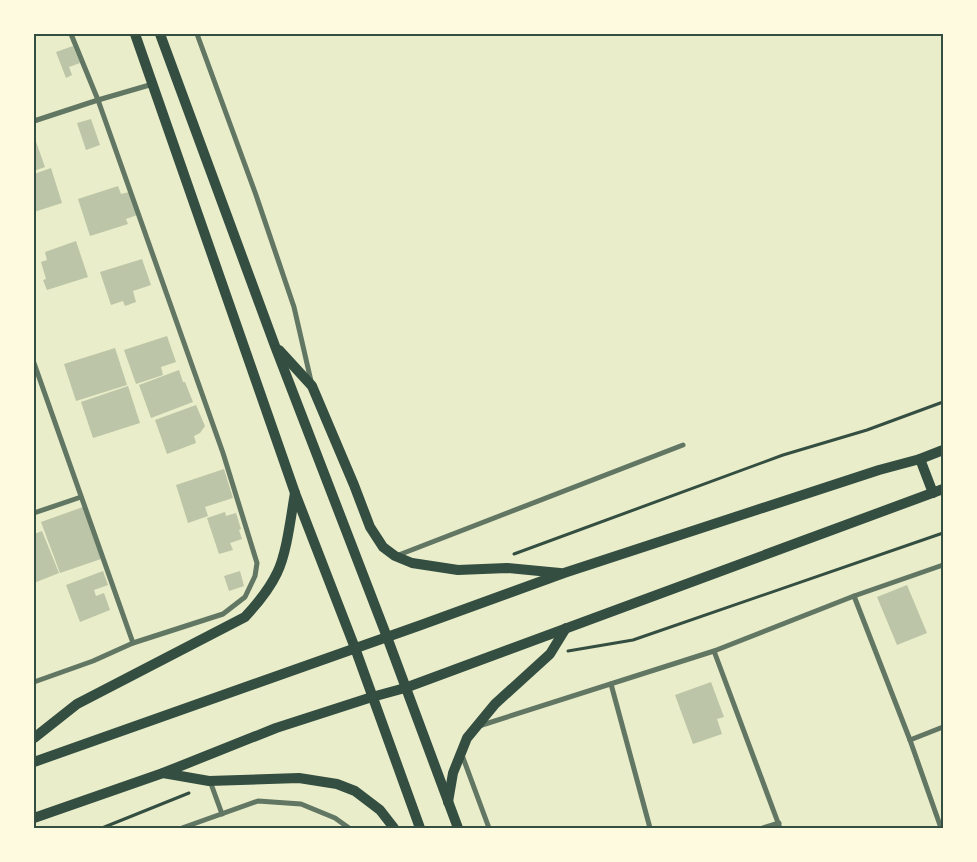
<svg xmlns="http://www.w3.org/2000/svg" width="977" height="862" viewBox="0 0 977 862" font-family="'Asap Condensed',sans-serif">
  <rect width="100%" height="100%" fill="#e9edc9"/>
  <!-- building -->
  <g fill="#bcc5a7">
    <polygon points="73,46 80,63 69,67 72,75 66,78 56,52"/>
    <polygon points="91,119 100,145 86,150 77,123"/>
    <polygon points="34,136 45,167 34,171"/>
    <polygon points="51,168 62,203 34,212 34,174"/>
    <polygon points="118,186 121,194 129,192 137,215 126,219 128,224 90,236 78,199"/>
    <polygon points="76,241 88,277 47,290 43,280 46,279 41,262 47,260 45,252"/>
    <polygon points="142,259 151,285 133,291 136,302 125,306 123,301 111,305 100,272"/>
    <polygon points="167,336 176,362 161,367 163,375 136,384 124,350"/>
    <polygon points="115,348 127,385 76,401 64,364"/>
    <polygon points="179,370 183,382 185,382 193,402 151,418 139,385"/>
    <polygon points="128,386 140,423 93,438 81,402"/>
    <polygon points="196,405 205,426 200,433 194,436 196,443 167,454 155,420"/>
    <polygon points="224,469 233,498 205,507 208,516 188,523 176,485"/>
    <polygon points="83,507 101,559 60,573 41,522"/>
    <polygon points="225,512 226,516 236,513 241,529 239,530 242,539 230,543 233,550 219,554 207,518"/>
    <polygon points="42,531 59,573 34,583 34,534"/>
    <polygon points="103,571 108,585 94,590 96,596 104,593 110,610 80,622 66,585"/>
    <polygon points="240,571 244,586 229,591 224,576"/>
    <polygon points="907,585 927,633 897,645 877,597"/>
    <polygon points="711,682 724,717 717,719 722,734 693,744 675,695"/>
  </g>
  <g fill="none" stroke-linecap="round" stroke-linejoin="round">
    <!-- path -->
    <g stroke="#344e41" stroke-width="3">
      <polyline points="514,554 783,455 867,430 943,402"/>
      <polyline points="568,651 633,640 943,533"/>
      <polyline points="102,828 189,793"/>
    </g>
    <!-- minor -->
    <g stroke="#617663" stroke-width="5">
      <polyline points="197,34 256,195 294,307 311,381"/>
      <polyline points="34,121 98,100 153,84"/>
      <polyline points="34,363 133,643"/>
      <polyline points="34,513 81,497"/>
      <polyline points="396,556 683,445"/>
      <polyline points="854,596 910,740 941,828"/>
      <polyline points="714,651 780,828"/>
      <polyline points="34,682 93,661 133,643 223,614 245,597 255,576 257,563 223,453 98,100 71,34"/>
      <polyline points="611,684 650,828"/>
      <polyline points="479,726 714,651 854,596 943,565"/>
      <polyline points="910,740 943,727"/>
      <polyline points="462,755 489,828"/>
      <polyline points="210,781 222,814"/>
      <polyline points="182,828 258,801 301,804 335,818 349,828"/>
      <polyline points="763,828 779,823"/>
    </g>
    <!-- secondary -->
    <g stroke="#344e41" stroke-width="10">
      <polyline points="135,34 295,493 355,648 420,828"/>
      <polyline points="160,34 275,346 387,637 458,828"/>
      <polyline points="279,350 312,386 354,485 370,527 383,547 395,556 412,563 458,570 507,568 560,573"/>
      <polyline points="920,459 933,493"/>
      <path d="M34,738L77,704L245,617C258,603 269,590 277,573C287,553 291,515 295,493"/>
      <polyline points="34,762 421,625 564,573 879,470 920,459 943,450"/>
      <polyline points="163,773 209,781 299,778 337,784 355,791 380,810 394,828"/>
      <polyline points="448,802 453,773 467,738 495,704 550,654 566,628"/>
      <polyline points="34,818 163,773 276,728 372,697 405,688 943,489"/>
    </g>
  </g>
  <!-- border -->
  <rect width="977" height="862" fill="none" stroke="#fefae0" stroke-width="70"/>
  <rect x="35" y="35" width="907" height="792" fill="none" stroke="#344e41" stroke-width="2"/>
</svg>
